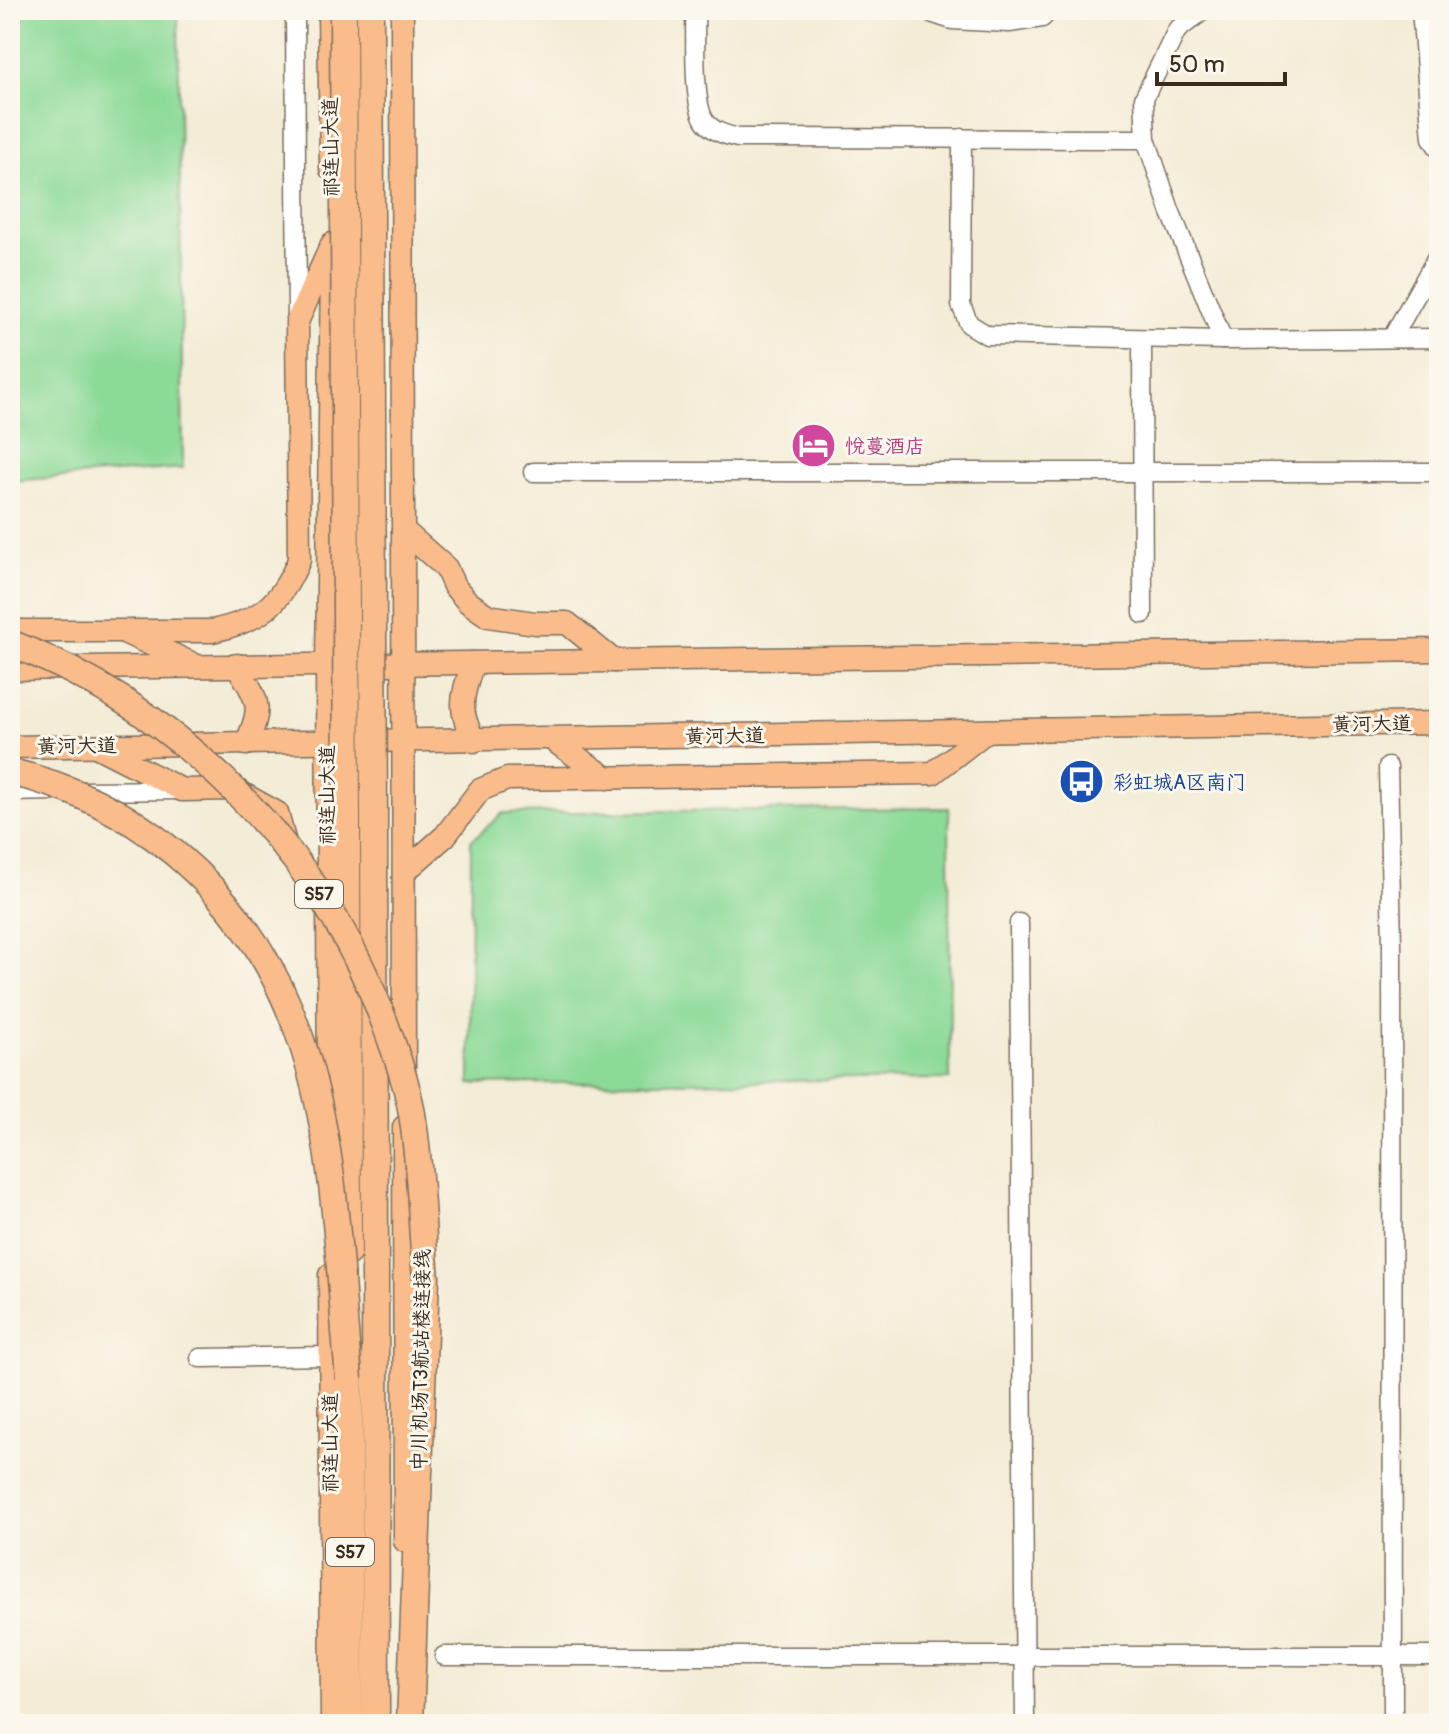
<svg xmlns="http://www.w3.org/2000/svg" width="1449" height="1734" viewBox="0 0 1449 1734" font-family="Pangolin,'LXGW WenKai TC',sans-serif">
  <rect width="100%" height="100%" fill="#fbf7ec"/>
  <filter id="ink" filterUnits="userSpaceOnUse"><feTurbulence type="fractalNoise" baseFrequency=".0125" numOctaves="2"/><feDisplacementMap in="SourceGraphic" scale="16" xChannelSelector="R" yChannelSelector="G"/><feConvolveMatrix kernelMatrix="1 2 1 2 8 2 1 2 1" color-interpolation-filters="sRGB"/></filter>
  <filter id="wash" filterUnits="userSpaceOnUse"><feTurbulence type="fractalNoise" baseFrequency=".006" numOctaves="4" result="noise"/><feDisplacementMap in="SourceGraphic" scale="32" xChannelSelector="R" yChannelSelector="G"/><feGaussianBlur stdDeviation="1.8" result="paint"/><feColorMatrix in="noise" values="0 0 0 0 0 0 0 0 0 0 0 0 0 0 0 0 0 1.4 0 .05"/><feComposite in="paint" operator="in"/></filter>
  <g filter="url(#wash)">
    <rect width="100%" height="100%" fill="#f3ecd6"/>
    <!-- green -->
    <g fill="#8cda98" stroke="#64825b" stroke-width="2">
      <polygon points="10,10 178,10 183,468 10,481"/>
      <polygon points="949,808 950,1079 470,1084 471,841 503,813"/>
    </g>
  </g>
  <g filter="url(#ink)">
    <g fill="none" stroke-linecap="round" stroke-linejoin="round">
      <defs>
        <g id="minor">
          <polyline points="295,10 297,319"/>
          <path d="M695,10C696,36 692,102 705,121C713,132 726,135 738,138L1146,139"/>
          <polyline points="922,10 952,20 1009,23 1042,18 1049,10"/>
          <polyline points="1204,10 1177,30 1144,98 1146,139 1170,210 1223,340"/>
          <polyline points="1421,10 1432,138 1439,149"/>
          <polyline points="962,138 961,305 969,324 987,335 1223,340 1439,338"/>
          <polyline points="1392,338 1439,254"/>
          <polyline points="1142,339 1143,614"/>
          <polyline points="533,472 1439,472"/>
          <polyline points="1388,767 1392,944 1393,1724"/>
          <polyline points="81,791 182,790"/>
          <polyline points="10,792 55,791"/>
          <polyline points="1019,923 1025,1724"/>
          <polyline points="200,1358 330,1356"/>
          <polyline points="444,1656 1439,1656"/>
        </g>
        <g id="major">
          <polyline points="329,10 331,169"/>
          <polyline points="402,10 404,1069"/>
          <polyline points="403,530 446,568 454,586 468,602 488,616 535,623 567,623 614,661"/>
          <path d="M10,631H212C260,621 280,605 299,560L297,322L332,244"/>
          <polyline points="126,633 193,664"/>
          <path d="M473,663C462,697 457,707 474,741"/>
          <path d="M237,665C258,702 264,704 246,744"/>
          <polyline points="10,669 1439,650"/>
          <polyline points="553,740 607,778"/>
          <polyline points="10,747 1439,723"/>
          <polyline points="98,747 182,790 234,789 277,813 286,847"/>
          <polyline points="404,872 445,836 480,790 507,779 933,773 987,731"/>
          <polyline points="329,1121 327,664 332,263"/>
          <polyline points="404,1127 405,1541"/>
          <polyline points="330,1275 332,1724"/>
        </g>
        <g id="highway">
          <polyline points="347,811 348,1252"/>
          <polyline points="374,811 376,1724"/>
          <polyline points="349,1356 350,1724"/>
          <polyline points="410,1724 426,1278"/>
        </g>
      </defs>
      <!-- minor casing -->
      <use href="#minor" stroke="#7b6e5e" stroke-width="21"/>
      <!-- major casing -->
      <use href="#major" stroke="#7b6e5e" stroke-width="25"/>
      <!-- highway casing -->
      <use href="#highway" stroke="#7b6e5e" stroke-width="29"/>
      <!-- minor -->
      <use href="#minor" stroke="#fff" stroke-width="18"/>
      <!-- major -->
      <use href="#major" stroke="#fabc8b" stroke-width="22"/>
      <!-- highway -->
      <use href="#highway" stroke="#fabc8b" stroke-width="26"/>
      <defs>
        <g id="highway-bridge">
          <polyline points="343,10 347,811"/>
          <polyline points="370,10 374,811"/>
          <path d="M10,643C180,709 320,850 384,1021C395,1051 407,1083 412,1114C421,1168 421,1224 426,1278"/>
          <path d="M10,772C69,785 126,813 172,851C338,987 331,1184 349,1379"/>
        </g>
      </defs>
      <!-- highway-bridge casing -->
      <use href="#highway-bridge" stroke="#7b6e5e" stroke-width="29" stroke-linecap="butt"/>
      <!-- highway-bridge -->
      <use href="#highway-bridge" stroke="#fabc8b" stroke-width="26"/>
    </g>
  </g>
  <!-- icons -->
  <defs>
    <symbol id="hotel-disc" viewBox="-11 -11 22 22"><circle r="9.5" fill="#d1479c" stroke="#fbf7ec"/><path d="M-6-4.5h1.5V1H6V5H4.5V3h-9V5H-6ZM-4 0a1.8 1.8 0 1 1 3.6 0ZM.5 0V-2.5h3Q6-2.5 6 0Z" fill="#fff"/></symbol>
    <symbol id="bus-disc" viewBox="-11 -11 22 22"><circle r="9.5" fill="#1a4fb4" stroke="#fbf7ec"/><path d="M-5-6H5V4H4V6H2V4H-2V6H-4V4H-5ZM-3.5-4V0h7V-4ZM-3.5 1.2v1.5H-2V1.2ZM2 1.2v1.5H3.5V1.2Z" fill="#fff"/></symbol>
  </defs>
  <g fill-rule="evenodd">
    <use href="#hotel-disc" x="788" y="420" width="51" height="51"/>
    <use href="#bus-disc" x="1056" y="756" width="51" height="51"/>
  </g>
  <g text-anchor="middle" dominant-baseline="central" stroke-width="6" stroke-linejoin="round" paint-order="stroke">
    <!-- shield labels -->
    <g fill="#fbf7ec" stroke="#75685c" stroke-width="2">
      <rect x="295" y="880" width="48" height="28" rx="6"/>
      <rect x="326" y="1538" width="48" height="28" rx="6"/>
    </g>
    <g font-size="18" font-weight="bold" fill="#3b2a1e">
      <text x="319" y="894">S57</text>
      <text x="350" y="1552">S57</text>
    </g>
    <!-- street labels -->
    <g font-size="20" fill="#3b2a1e" stroke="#fbf7ec">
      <text transform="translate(331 147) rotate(-91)">祁连山大道</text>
      <text transform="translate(1372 724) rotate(-1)">黄河大道</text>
      <text transform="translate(725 736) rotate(-1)">黄河大道</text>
      <text transform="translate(77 746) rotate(-1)">黄河大道</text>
      <text transform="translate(327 795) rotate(-90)">祁连山大道</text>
      <text transform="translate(421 1360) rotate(-89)">中川机场T3航站楼连接线</text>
      <text transform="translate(330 1443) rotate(-90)">祁连山大道</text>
    </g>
    <!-- hotel labels -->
    <g font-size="20" fill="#b23c85" stroke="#fbf7ec" text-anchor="start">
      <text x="845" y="446">悦蔓酒店</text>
    </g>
    <!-- transit labels -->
    <g font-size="20" fill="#164399" stroke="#fbf7ec" text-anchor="start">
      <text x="1113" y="782">彩虹城A区南门</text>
    </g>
  </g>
  <!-- margin -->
  <rect width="1449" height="1734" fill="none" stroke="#fbf7ec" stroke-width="40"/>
  <!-- scale -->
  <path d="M1157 72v12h128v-12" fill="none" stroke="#3b2a1e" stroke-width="4"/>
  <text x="1169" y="72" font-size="24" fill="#3b2a1e" stroke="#fbf7ec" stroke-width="6" paint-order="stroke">50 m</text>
</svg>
